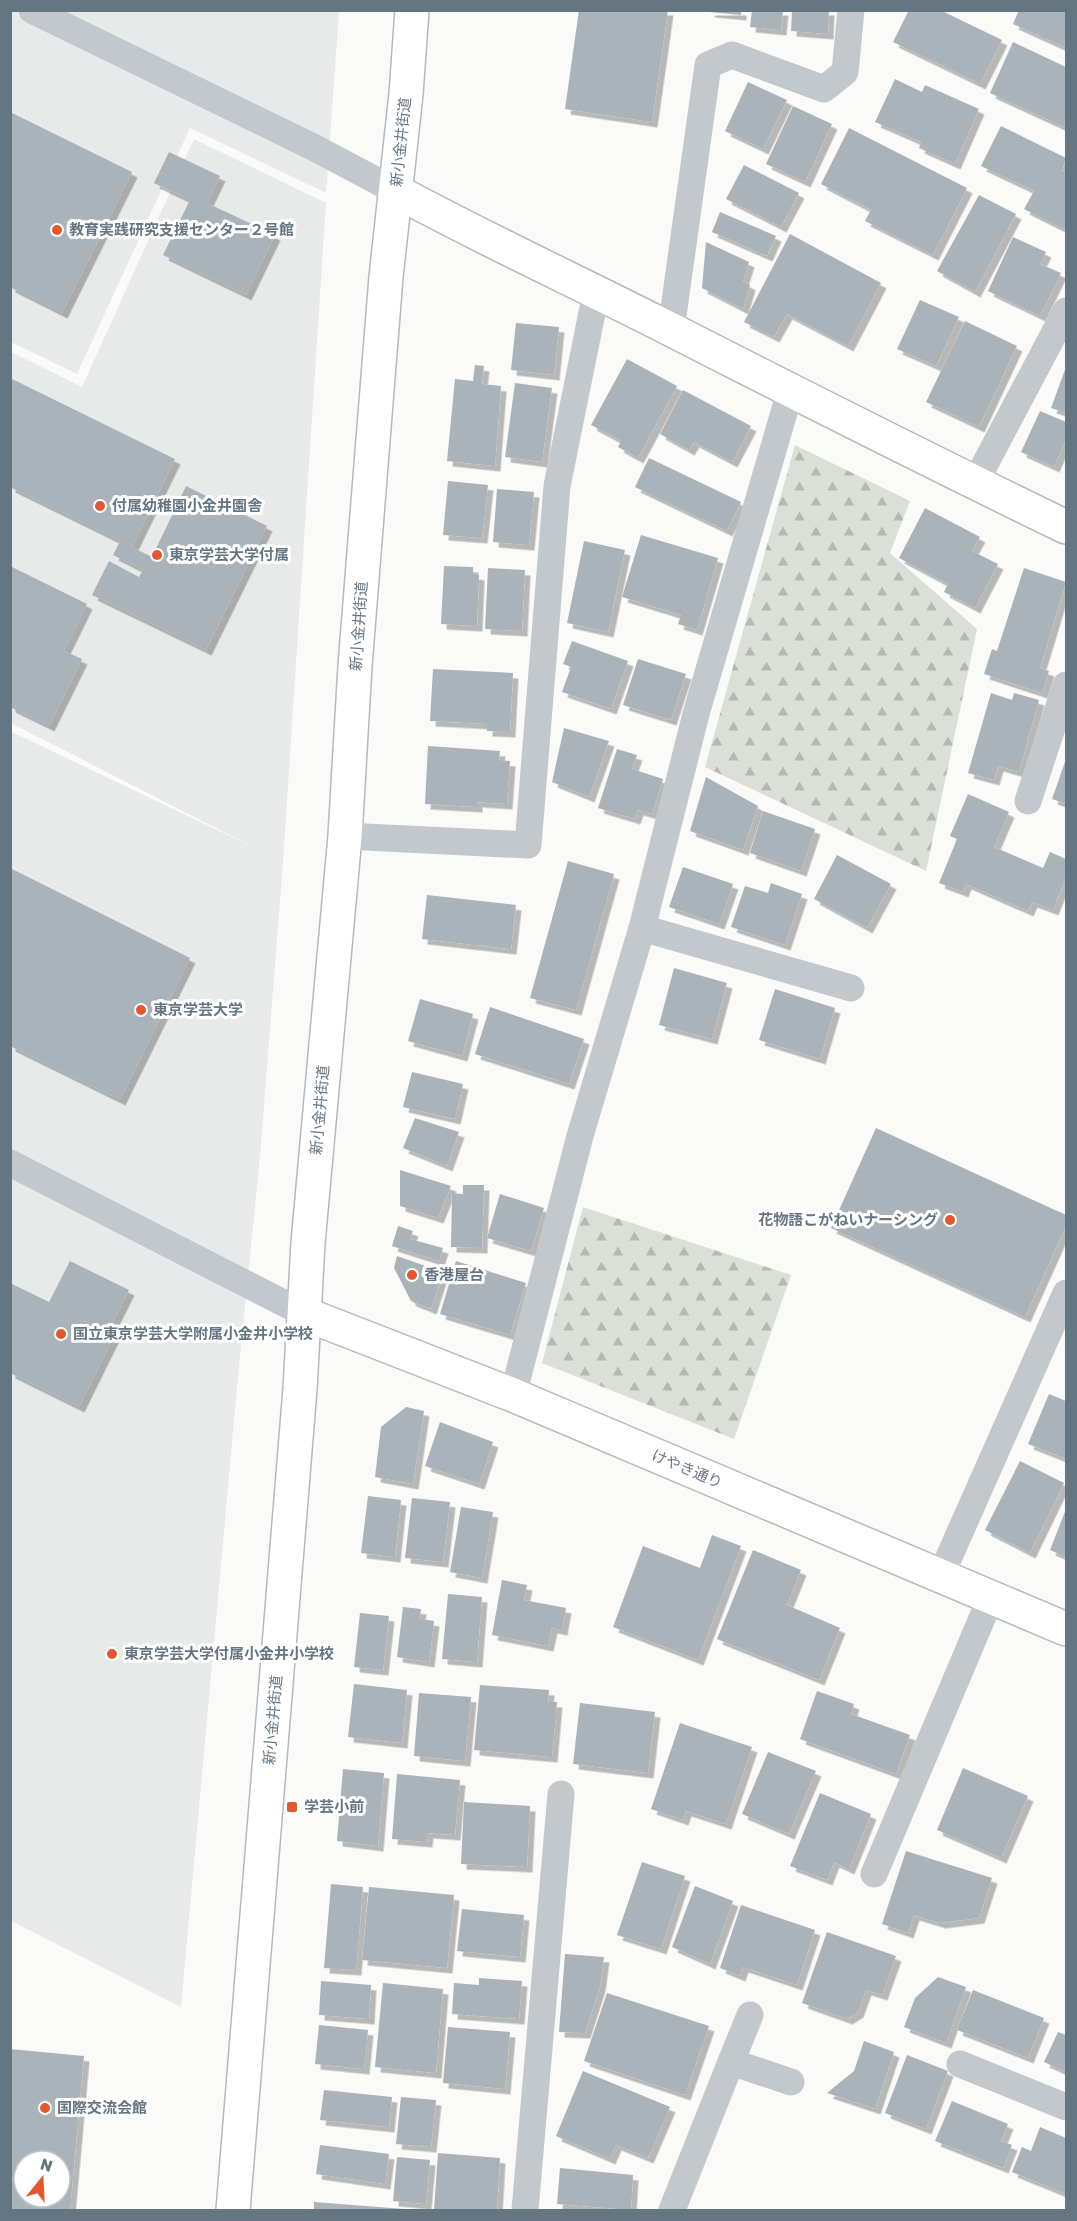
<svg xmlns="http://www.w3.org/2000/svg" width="1077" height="2221" viewBox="0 0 1077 2221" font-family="Rubik,'Noto Sans JP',sans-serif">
  <defs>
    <pattern id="forest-firs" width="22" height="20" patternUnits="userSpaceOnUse" patternTransform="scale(1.5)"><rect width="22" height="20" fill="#dadfd7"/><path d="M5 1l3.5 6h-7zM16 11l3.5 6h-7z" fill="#b4b9b4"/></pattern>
    <filter id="shadow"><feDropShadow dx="5.5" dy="5.5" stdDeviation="0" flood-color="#0004"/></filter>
  </defs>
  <rect width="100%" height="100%" fill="#fafaf8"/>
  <!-- built -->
  <g fill="#e8e9e9">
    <polygon points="10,11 339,11 326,193 190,128 77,374 11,342"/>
    <polygon points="194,139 326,203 283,862 260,1157 237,1387 181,2007 11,1921 10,731 259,850 11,723 11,352 82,387"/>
  </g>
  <!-- forest -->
  <g fill="url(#forest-firs)">
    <polygon points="795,445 910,501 890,553 977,629 926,871 705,767"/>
    <polygon points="583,1207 791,1275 734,1439 542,1363"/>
  </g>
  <!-- building -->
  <g fill="#aab3b9" fill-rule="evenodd" filter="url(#shadow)">
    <polygon points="579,10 668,10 652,122 565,109"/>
    <polygon points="710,10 741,10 741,15 709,12"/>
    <polygon points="752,10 783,10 781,30 750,27"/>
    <polygon points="792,10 829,10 828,34 791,31"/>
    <polygon points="909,10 940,10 1002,40 980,84 893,42"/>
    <polygon points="1019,10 1066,10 1066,48 1013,24"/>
    <polygon points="1013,42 1066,67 1066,128 990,93"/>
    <polygon points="895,79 922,92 925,85 979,109 955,164 919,148 921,142 875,122"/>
    <polygon points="748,82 787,100 763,149 725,131"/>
    <polygon points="793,106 832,124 805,182 766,164"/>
    <polygon points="10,112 132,172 62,313 10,287"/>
    <polygon points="1001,126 1066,158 1062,171 1066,173 1066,230 1024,209 1034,191 981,166"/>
    <polygon points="849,128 967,188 933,255 865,221 871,210 821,184"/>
    <polygon points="169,152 220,176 207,203 275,235 246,295 163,255 190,200 154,183"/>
    <polygon points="744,165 799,193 781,227 726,199"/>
    <polygon points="979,195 1016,214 975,292 937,271"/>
    <polygon points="720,212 776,236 767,256 712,232"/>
    <polygon points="790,234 881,283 848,346 787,314 774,337 744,322"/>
    <polygon points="1013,237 1046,252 1040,264 1061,273 1040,316 988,291"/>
    <polygon points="706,242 749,262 743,281 750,285 743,309 702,288"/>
    <polygon points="920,300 959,317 936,366 897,349"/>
    <polygon points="965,321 1017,346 979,427 926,402"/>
    <polygon points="516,323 559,327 554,375 511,370"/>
    <polygon points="627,359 677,386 638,458 618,447 621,441 591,425"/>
    <polygon points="475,365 484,366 482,384 501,386 495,466 447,461 455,379 473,381"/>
    <polygon points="1066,367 1066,413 1051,408"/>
    <polygon points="10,378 175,459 132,547 152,557 186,486 267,526 206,650 92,595 109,561 139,577 143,570 113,555 120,541 10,487"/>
    <polygon points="515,383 552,388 542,462 505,457"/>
    <polygon points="683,390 751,426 732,462 694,442 689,450 660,434"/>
    <polygon points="1040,411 1066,422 1066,439 1054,467 1021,452"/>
    <polygon points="649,458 741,502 727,531 635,487"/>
    <polygon points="448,481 488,485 482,538 443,535"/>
    <polygon points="497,489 534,492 529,545 493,542"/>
    <polygon points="925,508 980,537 972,551 998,564 975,608 944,592 948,584 899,558"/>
    <polygon points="641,535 718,558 697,630 678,624 681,615 622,597"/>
    <polygon points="584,541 625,550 608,632 567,623"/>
    <polygon points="10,566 87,604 64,651 82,659 49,726 10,707"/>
    <polygon points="444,566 473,567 473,574 479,575 477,626 441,624"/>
    <polygon points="488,568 525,570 522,631 485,629"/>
    <polygon points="1024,568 1066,582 1040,668 1049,671 1042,693 984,674 992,649 997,651"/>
    <polygon points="572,641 628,661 611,709 562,692 571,667 563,664"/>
    <polygon points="638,659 686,674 671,720 623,705"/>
    <polygon points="433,669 513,673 510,732 487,731 487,724 430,721"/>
    <polygon points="991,693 1012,700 1014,693 1039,700 1019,772 998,766 994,780 968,773"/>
    <polygon points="564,728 609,741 589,797 552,782"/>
    <polygon points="428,746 500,751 499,760 510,761 507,804 477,802 477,807 425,804"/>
    <polygon points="617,749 637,755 632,769 663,779 652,814 638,810 635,819 598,808"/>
    <polygon points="1066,759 1066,804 1052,799"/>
    <polygon points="706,777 758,806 743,850 690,831"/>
    <polygon points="968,794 1009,812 994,847 1043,868 1050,852 1066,859 1066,877 1053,910 1032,902 1028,911 966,884 963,892 939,883 957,839 950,836"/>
    <polygon points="763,811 815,829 801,871 750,853"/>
    <polygon points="837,855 891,884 867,928 814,899"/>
    <polygon points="568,861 614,874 576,1010 530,998"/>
    <polygon points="683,867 733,884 719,924 669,907"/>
    <polygon points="10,868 190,958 120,1100 10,1046"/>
    <polygon points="771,883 802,894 785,945 731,927 745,886 768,893"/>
    <polygon points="427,895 516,905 511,949 422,939"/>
    <polygon points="674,968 727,983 712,1039 659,1025"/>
    <polygon points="775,989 835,1008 820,1059 759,1040"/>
    <polygon points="420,999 473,1014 462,1056 408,1041"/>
    <polygon points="490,1007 584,1039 569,1084 475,1054"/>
    <polygon points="412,1072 463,1084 455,1119 403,1107"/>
    <polygon points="415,1118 459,1132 447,1166 403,1148"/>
    <polygon points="876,1128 1066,1215 1066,1226 1025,1317 831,1228"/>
    <polygon points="400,1170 451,1186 438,1218 400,1206"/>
    <polygon points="463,1185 484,1185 482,1248 451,1247 452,1193 463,1194"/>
    <polygon points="500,1194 544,1208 531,1251 487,1238"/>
    <polygon points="398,1226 413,1231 410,1239 443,1248 439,1261 392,1246"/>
    <polygon points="397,1256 443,1272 431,1309 411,1301 394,1268"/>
    <polygon points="70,1261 129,1290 108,1332 114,1336 79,1407 10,1373 10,1283 49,1302"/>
    <polygon points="456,1261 526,1283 510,1335 440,1314"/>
    <polygon points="1049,1394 1066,1401 1066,1459 1028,1444"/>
    <polygon points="406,1407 424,1411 413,1484 375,1477 381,1427"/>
    <polygon points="440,1422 493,1442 479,1484 425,1466"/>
    <polygon points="1020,1461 1064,1483 1030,1553 985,1530"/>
    <polygon points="368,1496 401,1500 395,1557 361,1553"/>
    <polygon points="412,1498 450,1502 443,1562 405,1558"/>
    <polygon points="461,1507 493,1512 482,1578 450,1572"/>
    <polygon points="1066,1509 1066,1557 1050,1550"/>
    <polygon points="712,1535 741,1546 698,1660 613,1627 643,1546 700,1568"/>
    <polygon points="753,1550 801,1570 787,1605 840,1628 819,1680 717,1639"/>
    <polygon points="502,1580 527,1585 524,1600 566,1608 562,1630 552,1628 548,1646 492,1635"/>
    <polygon points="448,1594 482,1597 477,1662 442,1659"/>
    <polygon points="403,1607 421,1609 420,1619 434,1621 429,1662 397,1657"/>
    <polygon points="360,1613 389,1616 383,1670 354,1667"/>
    <polygon points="354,1684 407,1690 402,1743 348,1737"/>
    <polygon points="480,1685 549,1690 548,1702 557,1702 552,1757 474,1750"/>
    <polygon points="817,1691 854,1704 851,1714 910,1735 896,1774 800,1739"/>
    <polygon points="419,1693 471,1697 465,1761 414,1756"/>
    <polygon points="580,1703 655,1712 648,1773 573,1764"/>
    <polygon points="680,1723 752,1747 726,1824 686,1811 683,1820 651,1809"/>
    <polygon points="768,1752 816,1771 789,1834 742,1814"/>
    <polygon points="963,1768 1028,1796 1001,1858 937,1830"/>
    <polygon points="343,1769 384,1773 378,1846 337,1841"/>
    <polygon points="397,1774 460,1780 455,1835 428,1833 427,1842 392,1839"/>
    <polygon points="820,1793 871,1814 849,1869 834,1862 827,1880 790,1866"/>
    <polygon points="464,1802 530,1806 527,1867 461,1864"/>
    <polygon points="906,1851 992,1878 979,1918 940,1923 914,1915 908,1933 882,1924"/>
    <polygon points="642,1862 685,1876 661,1949 617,1935"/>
    <polygon points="331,1884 363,1887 356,1970 324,1968"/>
    <polygon points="695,1886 733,1901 710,1964 672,1947"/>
    <polygon points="369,1887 454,1895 447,1968 362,1960"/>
    <polygon points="741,1905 815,1930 797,1985 743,1967 740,1976 720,1968"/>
    <polygon points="462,1909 524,1915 520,1957 457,1951"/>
    <polygon points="827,1932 896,1956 882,1995 866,1990 858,2012 847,2019 802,2003"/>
    <polygon points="565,1954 604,1957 600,1986 585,2033 559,2032"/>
    <polygon points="938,1977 966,1987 946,2043 904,2027 915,1998"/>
    <polygon points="479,1978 522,1981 519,2019 452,2014 454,1983 479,1985"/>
    <polygon points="321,1981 371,1985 369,2019 319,2015"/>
    <polygon points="383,1983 443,1989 436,2073 375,2067"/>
    <polygon points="973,1990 1044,2018 1028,2058 957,2030"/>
    <polygon points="607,1993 709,2026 685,2095 584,2061"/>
    <polygon points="319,2025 368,2030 364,2069 315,2064"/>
    <polygon points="448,2027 510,2032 505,2089 443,2083"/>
    <polygon points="1058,2032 1066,2035 1066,2072 1044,2062"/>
    <polygon points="864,2041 894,2052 875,2109 827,2093 854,2071"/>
    <path d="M10,2049L84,2056L70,2210H10ZM24,2161H60V2197H24Z"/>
    <polygon points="907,2055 948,2071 926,2129 885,2113"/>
    <polygon points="583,2071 670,2107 648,2158 616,2145 610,2159 556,2136"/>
    <polygon points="324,2090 392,2097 389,2127 320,2120"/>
    <polygon points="401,2097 436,2100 431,2147 396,2144"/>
    <polygon points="952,2101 1008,2124 1001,2141 1012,2145 1003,2168 935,2141"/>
    <polygon points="1040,2127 1066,2138 1066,2194 1012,2172 1022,2147 1031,2151"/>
    <polygon points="320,2145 389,2154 385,2184 316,2174"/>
    <polygon points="438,2153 500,2158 497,2210 434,2210"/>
    <polygon points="397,2157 430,2160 426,2204 393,2201"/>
    <polygon points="560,2168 633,2175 631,2210 557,2204"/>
    <polygon points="314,2202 404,2209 404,2210 314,2210"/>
  </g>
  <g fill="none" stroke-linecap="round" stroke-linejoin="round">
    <defs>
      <g id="secondary">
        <path d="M396,191C486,240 580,283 672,330C803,397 934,463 1066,527"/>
        <polyline points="305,1314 513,1395 1066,1629"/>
        <polyline points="233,2210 300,1389 308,1243 345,836 355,666 386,277 406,94 412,10"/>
      </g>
    </defs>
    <!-- secondary casing -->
    <use href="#secondary" stroke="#b3babf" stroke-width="36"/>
    <!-- lane -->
    <g stroke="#c3c8cc" stroke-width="27">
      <polyline points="32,10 315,148 396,191"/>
      <polyline points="671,330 708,65 732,55 824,89 845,72 851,10"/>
      <polyline points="975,483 1066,311"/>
      <polyline points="1028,801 1066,685"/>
      <polyline points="345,836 528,845 557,486 596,293"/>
      <polyline points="642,928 851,988"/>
      <polyline points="10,1163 305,1314"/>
      <polyline points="513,1395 580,1136 642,928 696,714 790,392"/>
      <polyline points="941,1575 1066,1293"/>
      <polyline points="874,1874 991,1597"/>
      <polyline points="731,2062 750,2015"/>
      <polyline points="960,2064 1066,2107"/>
      <polyline points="525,2210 561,1794"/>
      <polyline points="672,2210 731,2062 791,2082"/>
    </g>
    <!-- secondary -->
    <use href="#secondary" stroke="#fff" stroke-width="33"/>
  </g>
  <!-- markers -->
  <g fill="#e4572e" stroke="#fff" stroke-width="2">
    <circle cx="57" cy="230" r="6"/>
    <circle cx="100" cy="506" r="6"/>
    <circle cx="157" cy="555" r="6"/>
    <circle cx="141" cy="1010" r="6"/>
    <circle cx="950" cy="1220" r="6"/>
    <circle cx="412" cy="1275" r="6"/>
    <circle cx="61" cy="1334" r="6"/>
    <circle cx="112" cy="1654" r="6"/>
    <rect x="286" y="1801" width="12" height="12" rx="3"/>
    <circle cx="45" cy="2108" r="6"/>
  </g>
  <g text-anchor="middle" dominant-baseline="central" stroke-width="6" stroke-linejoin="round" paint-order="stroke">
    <!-- street labels -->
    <g font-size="15" fill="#657683" stroke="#fff">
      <text transform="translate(401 142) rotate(-84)">新小金井街道</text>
      <text transform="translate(359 626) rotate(-86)">新小金井街道</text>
      <text transform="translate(320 1110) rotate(-85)">新小金井街道</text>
      <text transform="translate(687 1469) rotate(23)">けやき通り</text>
      <text transform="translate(273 1720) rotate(-85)">新小金井街道</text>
    </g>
    <!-- poi labels -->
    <g font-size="15" font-weight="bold" fill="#657683" stroke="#fff" text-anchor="start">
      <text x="69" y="230">教育実践研究支援センター２号館</text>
      <text x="112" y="506">付属幼稚園小金井園舎</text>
      <text x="169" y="555">東京学芸大学付属</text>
      <text x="153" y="1010">東京学芸大学</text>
      <text x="938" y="1220" text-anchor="end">花物語こがねいナーシング</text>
      <text x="424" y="1275">香港屋台</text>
      <text x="73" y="1334">国立東京学芸大学附属小金井小学校</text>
      <text x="124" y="1654">東京学芸大学付属小金井小学校</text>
      <text x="304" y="1807">学芸小前</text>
      <text x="57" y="2108">国際交流会館</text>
    </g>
  </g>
  <!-- border -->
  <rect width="1077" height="2221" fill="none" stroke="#657683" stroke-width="24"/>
  <!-- north arrow -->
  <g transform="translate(42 2179) rotate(18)"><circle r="28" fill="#ffffff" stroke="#c1c8cd" stroke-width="1.5"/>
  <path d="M0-4.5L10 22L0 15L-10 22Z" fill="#e4572e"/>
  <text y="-9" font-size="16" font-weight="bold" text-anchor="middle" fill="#657683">N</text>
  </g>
</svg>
